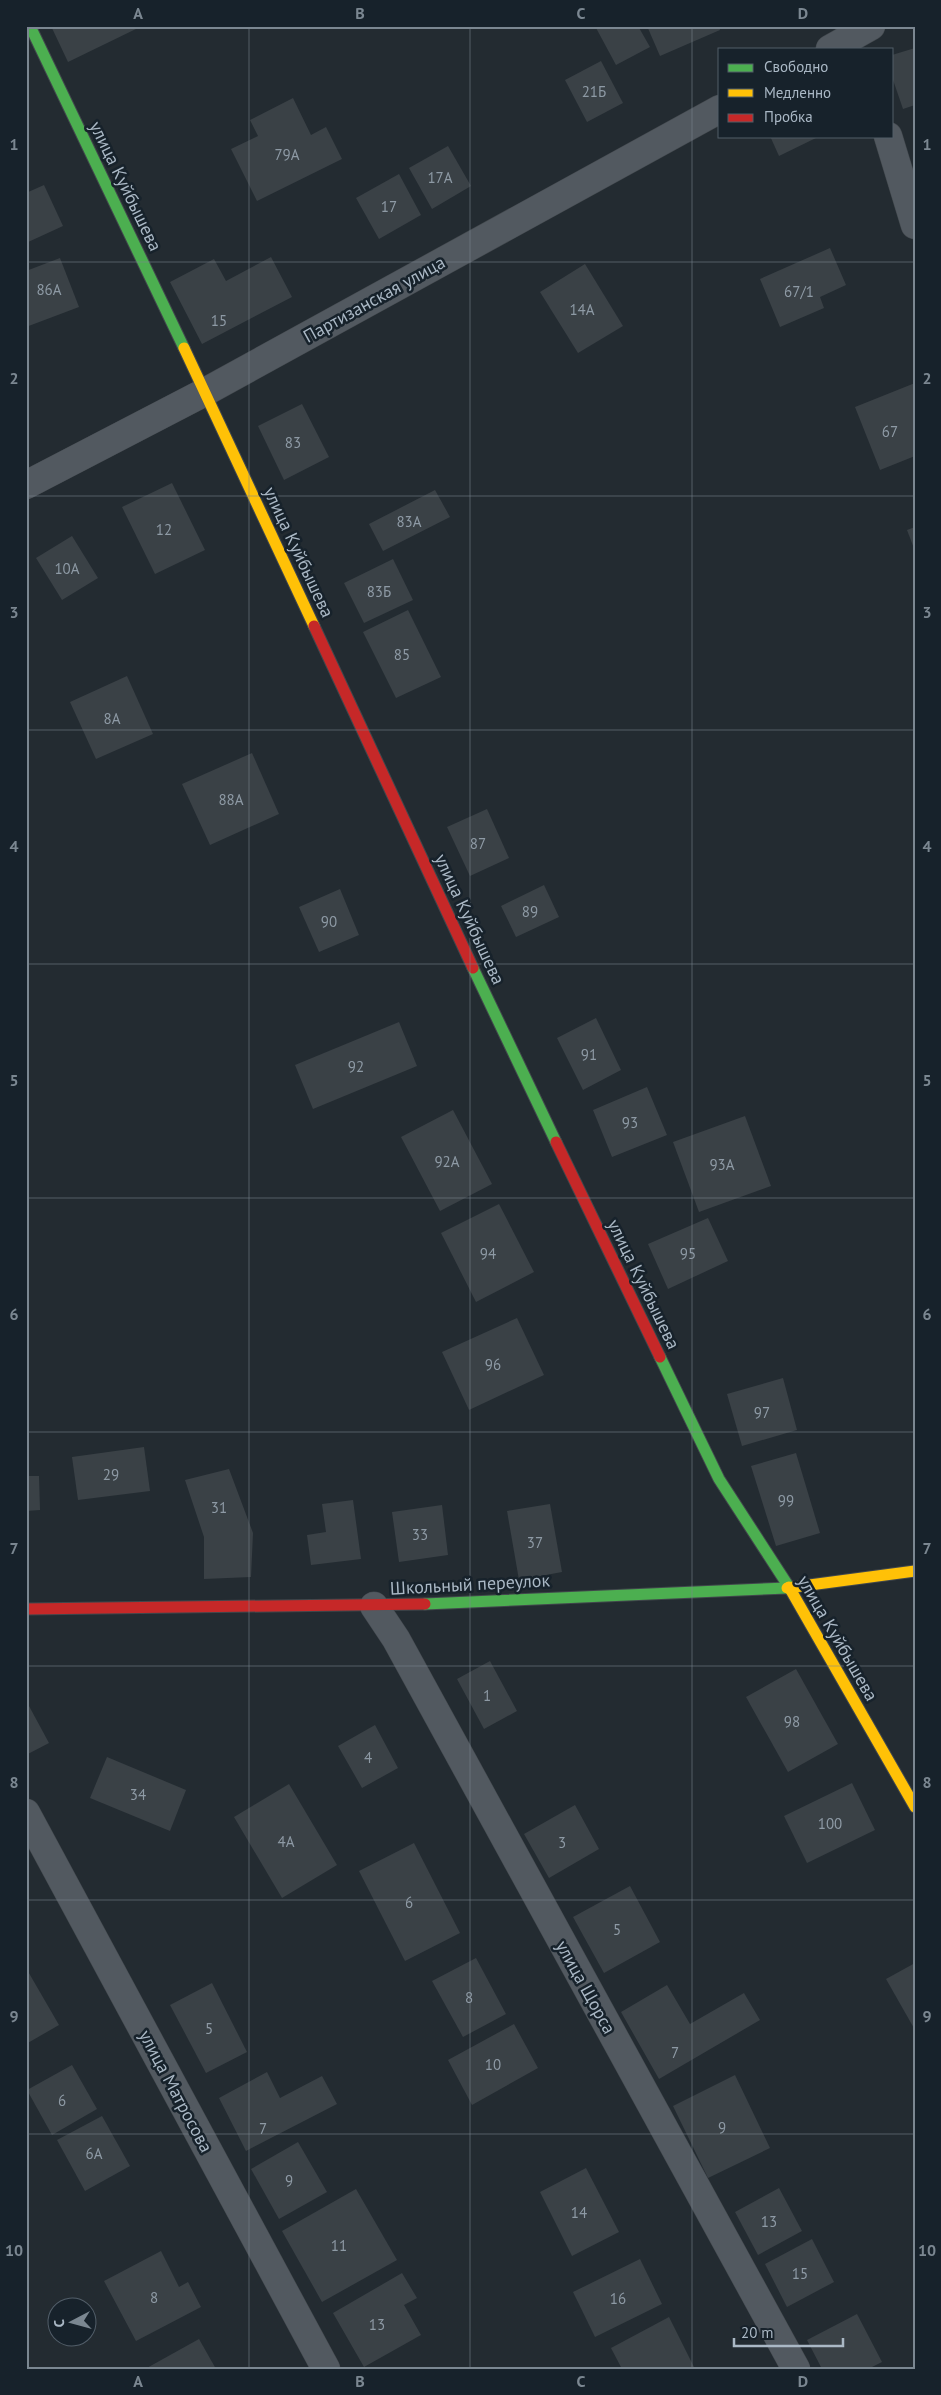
<svg xmlns="http://www.w3.org/2000/svg" width="941" height="2395" viewBox="0 0 941 2395" font-family="'PT Sans',sans-serif">
  <rect width="100%" height="100%" fill="#232b31"/>
  <!-- building -->
  <g fill="#3a4146">
    <polygon points="51,26 137,26 138,28 68,62"/>
    <polygon points="595,26 638,26 650,47 616,65"/>
    <polygon points="647,26 719,26 720,30 660,56"/>
    <polygon points="915,48 915,105 903,109 892,77 892,55"/>
    <polygon points="601,61 623,103 587,122 565,80"/>
    <polygon points="293,98 311,135 326,127 342,159 257,201 231,149 258,136 250,120"/>
    <polygon points="770,136 820,136 779,156"/>
    <polygon points="448,146 471,186 432,209 409,168"/>
    <polygon points="399,174 421,215 379,239 356,198"/>
    <polygon points="44,185 63,226 26,243 26,193"/>
    <polygon points="830,248 846,285 820,297 824,308 780,327 760,279"/>
    <polygon points="271,257 292,297 202,344 170,282 214,259 226,281"/>
    <polygon points="60,258 79,307 26,327 26,271"/>
    <polygon points="585,264 623,326 578,353 540,292"/>
    <polygon points="915,383 915,456 880,470 855,407"/>
    <polygon points="302,404 329,457 284,480 258,426"/>
    <polygon points="172,483 205,550 155,574 122,507"/>
    <polygon points="435,490 450,517 383,551 369,524"/>
    <polygon points="915,527 915,551 907,530"/>
    <polygon points="72,536 98,578 62,600 36,558"/>
    <polygon points="393,559 413,600 364,623 344,583"/>
    <polygon points="408,610 441,677 396,698 363,632"/>
    <polygon points="127,676 153,734 96,759 70,702"/>
    <polygon points="252,753 279,814 210,845 182,784"/>
    <polygon points="487,809 509,858 470,876 447,827"/>
    <polygon points="544,885 559,917 516,937 501,906"/>
    <polygon points="340,889 359,935 319,952 299,907"/>
    <polygon points="596,1018 621,1070 583,1090 557,1038"/>
    <polygon points="399,1022 417,1066 313,1109 295,1065"/>
    <polygon points="647,1087 667,1135 612,1157 593,1110"/>
    <polygon points="453,1110 492,1184 440,1211 401,1137"/>
    <polygon points="745,1116 771,1186 699,1212 673,1142"/>
    <polygon points="499,1204 534,1272 476,1302 441,1233"/>
    <polygon points="708,1218 728,1261 668,1289 648,1244"/>
    <polygon points="517,1318 544,1375 469,1410 442,1352"/>
    <polygon points="783,1378 797,1430 742,1446 727,1394"/>
    <polygon points="144,1447 150,1491 78,1500 72,1457"/>
    <polygon points="796,1453 820,1533 776,1546 751,1466"/>
    <polygon points="229,1469 253,1533 251,1577 204,1579 204,1537 185,1480"/>
    <polygon points="26,1476 39,1476 40,1510 26,1511"/>
    <polygon points="353,1500 361,1559 311,1565 307,1535 326,1532 322,1504"/>
    <polygon points="550,1504 562,1572 519,1580 507,1511"/>
    <polygon points="442,1505 448,1555 399,1562 392,1512"/>
    <polygon points="490,1661 517,1711 484,1729 457,1679"/>
    <polygon points="796,1669 838,1744 788,1772 746,1697"/>
    <polygon points="29,1706 49,1743 26,1755 26,1707"/>
    <polygon points="375,1725 398,1768 362,1788 338,1746"/>
    <polygon points="107,1757 186,1790 170,1831 90,1798"/>
    <polygon points="852,1783 875,1830 807,1863 784,1816"/>
    <polygon points="289,1784 337,1865 282,1898 234,1817"/>
    <polygon points="575,1805 599,1849 549,1878 524,1834"/>
    <polygon points="414,1843 460,1933 405,1961 359,1871"/>
    <polygon points="630,1886 660,1942 604,1973 573,1917"/>
    <polygon points="476,1958 506,2014 463,2037 432,1981"/>
    <polygon points="915,1963 915,2030 886,1979"/>
    <polygon points="26,1968 59,2025 26,2044"/>
    <polygon points="212,1983 247,2052 206,2073 170,2005"/>
    <polygon points="667,1985 690,2024 744,1993 760,2020 659,2079 621,2012"/>
    <polygon points="514,2024 538,2068 472,2105 448,2060"/>
    <polygon points="72,2065 97,2109 52,2135 27,2090"/>
    <polygon points="267,2072 280,2098 322,2076 337,2104 246,2151 219,2098"/>
    <polygon points="735,2075 770,2148 708,2178 673,2106"/>
    <polygon points="102,2116 130,2166 85,2191 57,2140"/>
    <polygon points="298,2142 327,2192 279,2219 251,2169"/>
    <polygon points="586,2168 619,2232 572,2256 540,2192"/>
    <polygon points="779,2188 802,2231 758,2255 735,2212"/>
    <polygon points="356,2189 397,2260 322,2302 282,2231"/>
    <polygon points="812,2239 834,2282 787,2307 765,2264"/>
    <polygon points="161,2251 179,2287 188,2282 201,2307 136,2341 104,2281"/>
    <polygon points="640,2259 662,2304 595,2337 573,2292"/>
    <polygon points="402,2273 417,2298 404,2305 421,2335 364,2367 333,2313"/>
    <polygon points="857,2314 882,2362 868,2369 822,2369 807,2340"/>
    <polygon points="669,2317 695,2369 622,2369 611,2348"/>
    <polygon points="199,2339 216,2369 145,2369"/>
  </g>
  <g fill="none" stroke-linecap="round" stroke-linejoin="round">
    <defs>
      <g id="street">
        <polyline points="830,49 871,26"/>
        <polyline points="888,136 915,225"/>
        <polyline points="26,485 205,392 720,109"/>
        <polyline points="374,1606 396,1639 796,2369"/>
        <polyline points="26,1813 326,2369"/>
      </g>
      <g id="fast">
        <polyline points="30,26 184,348"/>
        <polyline points="473,968 556,1142"/>
        <polyline points="660,1357 719,1479 789,1587"/>
        <polyline points="425,1604 787,1588"/>
      </g>
      <g id="slow">
        <polyline points="184,348 314,626"/>
        <polyline points="789,1587 915,1807"/>
        <polyline points="787,1588 915,1571"/>
      </g>
      <g id="jam">
        <polyline points="314,626 473,968"/>
        <polyline points="556,1142 660,1357"/>
        <polyline points="26,1609 425,1604"/>
      </g>
    </defs>
    <!-- street casing -->
    <use href="#street" stroke="#41474c" stroke-width="29"/>
    <!-- fast casing -->
    <use href="#fast" stroke="#41474c" stroke-width="13"/>
    <!-- slow casing -->
    <use href="#slow" stroke="#41474c" stroke-width="13"/>
    <!-- jam casing -->
    <use href="#jam" stroke="#41474c" stroke-width="13"/>
    <!-- street -->
    <use href="#street" stroke="#525960" stroke-width="28"/>
    <!-- fast -->
    <use href="#fast" stroke="#4caf50" stroke-width="11"/>
    <!-- slow -->
    <use href="#slow" stroke="#ffc107" stroke-width="11"/>
    <!-- jam -->
    <use href="#jam" stroke="#c62828" stroke-width="11"/>
  </g>
  <!-- grid -->
  <path fill="none" stroke="#7b8791" stroke-width="1" stroke-opacity="0.55" d="M249,26V2369M470,26V2369M692,26V2369M26,262H915M26,496H915M26,730H915M26,964H915M26,1198H915M26,1432H915M26,1666H915M26,1900H915M26,2134H915"/>
  <g text-anchor="middle" dominant-baseline="central" stroke-width="5" stroke-linejoin="round" paint-order="stroke">
    <!-- number labels -->
    <g font-size="15" fill="#8e9aa5">
      <text x="594" y="91">21Б</text>
      <text x="287" y="154">79А</text>
      <text x="440" y="177">17А</text>
      <text x="389" y="206">17</text>
      <text x="49" y="289">86А</text>
      <text x="799" y="291">67/1</text>
      <text x="582" y="309">14А</text>
      <text x="219" y="320">15</text>
      <text x="890" y="431">67</text>
      <text x="293" y="442">83</text>
      <text x="409" y="521">83А</text>
      <text x="164" y="529">12</text>
      <text x="67" y="568">10А</text>
      <text x="379" y="591">83Б</text>
      <text x="402" y="654">85</text>
      <text x="112" y="718">8А</text>
      <text x="231" y="799">88А</text>
      <text x="478" y="843">87</text>
      <text x="530" y="911">89</text>
      <text x="329" y="921">90</text>
      <text x="589" y="1054">91</text>
      <text x="356" y="1066">92</text>
      <text x="630" y="1122">93</text>
      <text x="447" y="1161">92А</text>
      <text x="722" y="1164">93А</text>
      <text x="488" y="1253">94</text>
      <text x="688" y="1253">95</text>
      <text x="493" y="1364">96</text>
      <text x="762" y="1412">97</text>
      <text x="111" y="1474">29</text>
      <text x="786" y="1500">99</text>
      <text x="219" y="1507">31</text>
      <text x="420" y="1534">33</text>
      <text x="535" y="1542">37</text>
      <text x="487" y="1695">1</text>
      <text x="792" y="1721">98</text>
      <text x="368" y="1757">4</text>
      <text x="138" y="1794">34</text>
      <text x="830" y="1823">100</text>
      <text x="286" y="1841">4А</text>
      <text x="562" y="1842">3</text>
      <text x="409" y="1902">6</text>
      <text x="617" y="1929">5</text>
      <text x="469" y="1997">8</text>
      <text x="209" y="2028">5</text>
      <text x="675" y="2052">7</text>
      <text x="493" y="2064">10</text>
      <text x="62" y="2100">6</text>
      <text x="722" y="2127">9</text>
      <text x="263" y="2128">7</text>
      <text x="94" y="2153">6А</text>
      <text x="289" y="2180">9</text>
      <text x="579" y="2212">14</text>
      <text x="769" y="2221">13</text>
      <text x="339" y="2245">11</text>
      <text x="800" y="2273">15</text>
      <text x="154" y="2297">8</text>
      <text x="618" y="2298">16</text>
      <text x="377" y="2324">13</text>
    </g>
    <!-- street labels -->
    <g font-size="18" fill="#aab8c5" stroke="#17222b">
      <text transform="translate(126 186) rotate(64)">улица Куйбышева</text>
      <text transform="translate(374 299) rotate(-29)">Партизанская улица</text>
      <text transform="translate(299 552) rotate(65)">улица Куйбышева</text>
      <text transform="translate(470 919) rotate(65)">улица Куйбышева</text>
      <text transform="translate(644 1284) rotate(64)">улица Куйбышева</text>
      <text transform="translate(470 1584) rotate(-3)">Школьный переулок</text>
      <text transform="translate(838 1638) rotate(60)">улица Куйбышева</text>
      <text transform="translate(586 1987) rotate(61)">улица Щорса</text>
      <text transform="translate(176 2091) rotate(62)">улица Матросова</text>
    </g>
  </g>
  <!-- border -->
  <rect width="941" height="2395" fill="none" stroke="#17222b" stroke-width="55"/>
  <!-- legend -->
  <rect x="718" y="48" width="175" height="90" fill="#17222b" stroke="#525e69"/>
  <rect x="728" y="64" width="25" height="8" fill="#4caf50" stroke="#525e69"/>
  <text x="764" y="72" font-size="15" fill="#aab8c5">Свободно</text>
  <rect x="728" y="89" width="25" height="8" fill="#ffc107" stroke="#525e69"/>
  <text x="764" y="98" font-size="15" fill="#aab8c5">Медленно</text>
  <rect x="728" y="114" width="25" height="8" fill="#c62828" stroke="#525e69"/>
  <text x="764" y="122" font-size="15" fill="#aab8c5">Пробка</text>
  <!-- north arrow -->
  <g transform="translate(72 2322) rotate(264)"><circle r="24" fill="#17222b" stroke="#525e69"/>
  <path d="M0-4L9 19L0 12L-9 19Z" fill="#7b8791"/>
  <text y="-8" font-size="14" font-weight="bold" text-anchor="middle" fill="#aab8c5">С</text>
  </g>
  <!-- scale -->
  <path d="M734 2338v8h109v-8" fill="none" stroke="#aab8c5" stroke-width="2.5"/>
  <text x="741" y="2338" font-size="15" fill="#aab8c5" stroke="#17222b" stroke-width="4" paint-order="stroke">20 m</text>
  <rect x="28" y="28" width="886" height="2340" fill="none" stroke="#7b8791" stroke-width="2"/>
  <g font-size="16" text-anchor="middle" font-weight="bold" fill="#7b8791">
    <text x="138" y="19">A</text>
    <text x="360" y="19">B</text>
    <text x="581" y="19">C</text>
    <text x="803" y="19">D</text>
    <text x="14" y="150">1</text>
    <text x="927" y="150">1</text>
    <text x="14" y="384">2</text>
    <text x="927" y="384">2</text>
    <text x="14" y="618">3</text>
    <text x="927" y="618">3</text>
    <text x="14" y="852">4</text>
    <text x="927" y="852">4</text>
    <text x="14" y="1086">5</text>
    <text x="927" y="1086">5</text>
    <text x="14" y="1320">6</text>
    <text x="927" y="1320">6</text>
    <text x="14" y="1554">7</text>
    <text x="927" y="1554">7</text>
    <text x="14" y="1788">8</text>
    <text x="927" y="1788">8</text>
    <text x="14" y="2022">9</text>
    <text x="927" y="2022">9</text>
    <text x="14" y="2256">10</text>
    <text x="927" y="2256">10</text>
    <text x="138" y="2387">A</text>
    <text x="360" y="2387">B</text>
    <text x="581" y="2387">C</text>
    <text x="803" y="2387">D</text>
  </g>
</svg>
